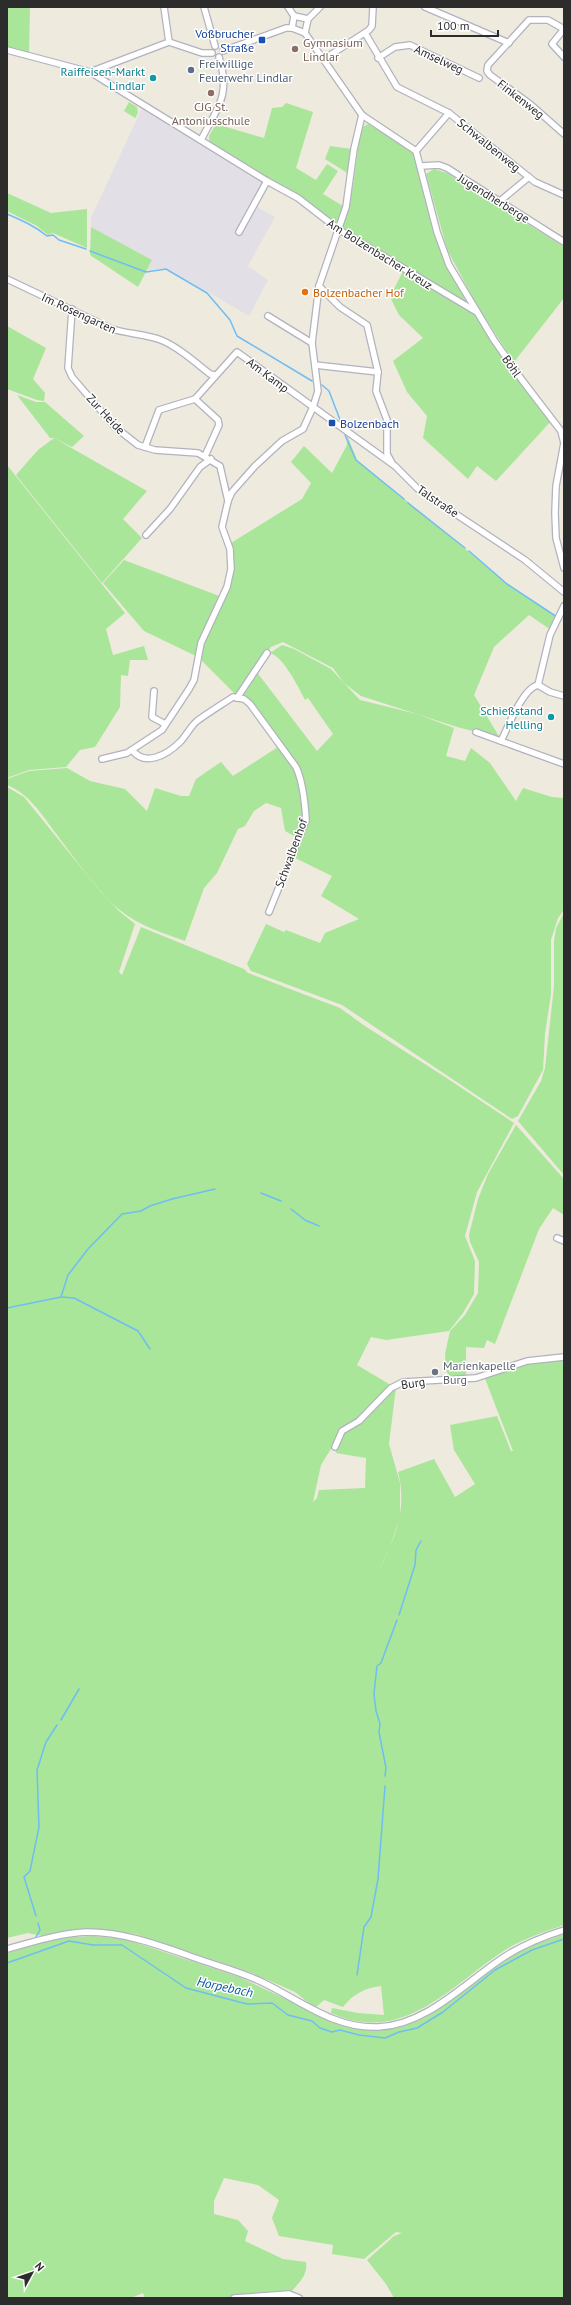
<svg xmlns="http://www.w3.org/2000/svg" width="571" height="2305" viewBox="0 0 571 2305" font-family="'PT Sans',sans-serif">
  <rect width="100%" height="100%" fill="#eeeade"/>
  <!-- industrial -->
  <polygon fill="#e2dfe7" points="142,108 263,181 252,204 275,217 248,266 268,280 249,316 167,268 147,270 152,260 91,227 91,218"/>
  <!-- green -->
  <g fill="#a9e699">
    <polygon points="7,7 30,7 29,53 7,49"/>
    <polygon points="129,102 137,107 138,113 135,118 124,111"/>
    <polygon points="286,103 313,112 296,168 316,180 327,164 338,171 323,194 343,206 337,222 332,222 299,196 213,145 209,140 209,136 216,124 264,138 272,108 282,107"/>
    <polygon points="368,124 410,149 415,154 440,250 467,303 342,229 353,187 360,133 363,127"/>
    <polygon points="330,146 352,149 349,174 325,159"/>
    <polygon points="434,169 447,173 564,247 564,298 514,362 477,306 447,249 426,174"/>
    <polygon points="7,193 51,213 87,209 87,248 53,233 48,235 37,226 7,211"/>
    <polygon points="91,227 152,260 138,287 90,255"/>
    <polygon points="403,271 473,312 512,370 552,420 496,481 477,466 468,479 423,438 427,416 407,392 393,361 423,338 399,315 390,297"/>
    <polygon points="7,326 46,348 33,379 45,393 44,401 37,400 7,389"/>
    <polygon points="17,395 36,402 45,402 84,436 72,447 54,438 50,438"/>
    <polygon points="347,435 357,460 509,585 557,617 551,630 529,615 494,647 474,695 500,738 457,727 361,696 344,683 333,668 283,642 271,647 236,695 199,658 202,644 229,573 226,546 302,499 311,483 291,462 304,446 332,473 347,445"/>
    <polygon points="54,438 147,491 123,519 142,538 102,583 16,475 38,450"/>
    <polygon points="7,465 125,613 106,629 113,655 144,646 148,660 130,660 128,676 121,675 120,707 95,747 80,750 66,767 29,770 7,778"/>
    <polygon points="124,560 222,597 198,657 144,631 103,583"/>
    <path d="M282,645L294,649L331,669L360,700L417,714L454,728L446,756L465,761L471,748L490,763L516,801L523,788L552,797L564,798V910L558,918L551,940V994L545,1034L543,1070L518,1116L512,1119L342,1005L251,971L247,964L266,924L284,932L286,930L320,943L325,933L359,919L321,896L332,876L293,857L307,820L301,774L242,695L256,671L317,751L333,734L308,698L305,700C299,688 283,656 270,653Z"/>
    <path d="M281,745L299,774L305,820L299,833L294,836L285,831L281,808L266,803L254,811L245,826L238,829L217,873L204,888L185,941C163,933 140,926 121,911C101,896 71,853 54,831C41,813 29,794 7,785V779L29,771L67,768L90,781L125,789L147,811L155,788L181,796H189L196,779L221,762L233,776Z"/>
    <path d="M7,787L24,797L101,892L119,911L135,924L119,972L122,975L141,927L244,969L248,973L340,1008L365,1026L442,1075L514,1123L477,1192L465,1236L475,1261L474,1294L463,1313L449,1331L386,1340L371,1337L357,1365L389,1384L391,1388L367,1414L342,1431L321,1465L313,1502L317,1498L319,1490L365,1488L366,1458L336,1453L337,1442L343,1432L367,1415L396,1387L389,1444L400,1483V1517L390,1547L376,1576C394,1541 408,1511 398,1472L434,1459L455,1497L475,1484L454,1450L450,1425L497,1416L511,1451H513L484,1376L518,1365L564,1358V1925C544,1932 523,1939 505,1950C450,1986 403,2046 331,2013L332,2008L358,2013L384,2015L381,1986C365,1988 353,1994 343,2007L324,2000L315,2008L295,1992L252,1973L136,1934L87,1929L68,1930L42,1936L28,1933L7,1938Z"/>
    <polygon points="564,913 564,1175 518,1121 541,1081 545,1068 554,986 554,941 556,928"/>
    <polygon points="516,1125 564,1179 564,1215 553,1208 539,1229 495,1344 487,1340 484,1348 466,1347 466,1375 449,1375 446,1371 445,1354 450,1331 465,1315 478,1293 479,1262 470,1242 469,1235 478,1199 488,1174"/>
    <path d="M564,1934V2298H394L386,2284L367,2260L394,2236L402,2233L396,2232L364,2259L332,2254L333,2245L279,2236L272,2218L279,2200L258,2185L224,2178L214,2201V2214L238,2220L248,2231L245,2241L283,2259L306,2262C308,2275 299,2283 290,2293L230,2298H145L143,2293L131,2298H7V1953L58,1938L93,1936L125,1939L239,1977L343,2026L381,2030L420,2018L456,1996L510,1957L531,1946Z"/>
  </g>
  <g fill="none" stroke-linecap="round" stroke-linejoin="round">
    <!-- stream -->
    <g stroke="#6fbdf3" stroke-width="1.5">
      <path d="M7,214C21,220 35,226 47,236L53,235L59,240L86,249"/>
      <polyline points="90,251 146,272 166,269 207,293 230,320 237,336 312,381"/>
      <polyline points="322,385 329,391 342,425"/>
      <polyline points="345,435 356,460 404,499"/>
      <polyline points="408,503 465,548"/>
      <polyline points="469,551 507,584 557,617"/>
      <polyline points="261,1193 281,1201"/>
      <polyline points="291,1209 305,1220 319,1226"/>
      <polyline points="61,1297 74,1298 138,1331 150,1349"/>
      <polyline points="7,1308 61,1297 68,1275 88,1249 122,1214 141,1211 150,1206 172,1199 215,1189"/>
      <polyline points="399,1615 415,1565 416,1550 421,1541"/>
      <polyline points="61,1720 79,1689"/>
      <polyline points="385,1776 386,1768 379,1732 380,1724 376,1711 374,1694 377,1666 381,1663 397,1620"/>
      <polyline points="36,1916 24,1877 30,1871 39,1827 37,1770 46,1742 57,1725"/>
      <polyline points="36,1937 40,1930 38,1923"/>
      <polyline points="7,1963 69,1941 93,1945 122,1945 186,1988 247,2004 272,2003 288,2015 312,2021 320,2028 332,2032 340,2030 359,2035 385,2038 399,2032 417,2028 443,2012 495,1970 532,1950 564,1939"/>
      <polyline points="357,1975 364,1927 371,1917 378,1879 385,1786"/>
    </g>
    <defs>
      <g id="minor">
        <polyline points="164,7 169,42"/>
        <polyline points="204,7 215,46"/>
        <polyline points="288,7 294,16 292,28"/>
        <polyline points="425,7 509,43"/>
        <polyline points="294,16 308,19"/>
        <polyline points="564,29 548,20 529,20 488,65 487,71 490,75 530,104 564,134"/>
        <polyline points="564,29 552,44 564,57"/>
        <polyline points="305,33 308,19 320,7"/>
        <polyline points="365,33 397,87 449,113 416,151"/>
        <polyline points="7,50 90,72 267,181 298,198 338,229 475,311"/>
        <polyline points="223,51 286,28 292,28 305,33 362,115 416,151 437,232 449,265 494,340 522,380 561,431 564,443 556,486 555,513 556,538 564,568"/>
        <polyline points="378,58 395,47 410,45 479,78"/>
        <polyline points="324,59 369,30 372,26 373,7"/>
        <polyline points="90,72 169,42 202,53 212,53"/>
        <polyline points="449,113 535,182 564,195"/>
        <path d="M201,140C218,107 231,95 219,57"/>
        <polyline points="421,166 439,165 447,168 564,242"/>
        <polyline points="500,201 529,177"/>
        <polyline points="239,232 267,181"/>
        <path d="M7,279L112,329C128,334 146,334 161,340C178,347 195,362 210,374L215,375"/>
        <polyline points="319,286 340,307 367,325 378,372 376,391 387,420 387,454 392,463"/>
        <polyline points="72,309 68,368 72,377 115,427 138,445 155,450 198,453 220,466 228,501"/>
        <polyline points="268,316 312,343"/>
        <polyline points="315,365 378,372"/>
        <polyline points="195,399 237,352 395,466 418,489 525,560 564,592"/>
        <polyline points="145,447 159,410 195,399 218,420 219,425 205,456"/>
        <polyline points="146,535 170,509 200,467 211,459"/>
        <polyline points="538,685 550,635 564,606"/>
        <polyline points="538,685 550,692 564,696"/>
        <polyline points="154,691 152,717 165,724"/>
        <polyline points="237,698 267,653"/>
        <polyline points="476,732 564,764"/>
        <path d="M501,741C508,727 523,688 538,685"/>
        <path d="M132,750C145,767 167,755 180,742C186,736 190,727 197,721C209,712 221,705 233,697L244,699L250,704L296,767C303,782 305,803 306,820L269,912"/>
        <polyline points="102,759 127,753 162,730 189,689 194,680 201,643 227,587 231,569 230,549 222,527 228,501 232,492 255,466 282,441 303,429 313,407 318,391 312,343 319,286 346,207 354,149 362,115"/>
        <polyline points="557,1238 564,1241"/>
        <polyline points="335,1447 342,1431 359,1421 391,1388 403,1382 476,1378 527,1361 564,1357"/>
        <path d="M7,1949C33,1942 60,1933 87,1932C128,1932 166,1948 204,1961C225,1968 247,1974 266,1984C302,2002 336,2029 378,2027C426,2025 464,1984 501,1959C520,1946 542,1937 564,1930"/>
        <polyline points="234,2298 289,2294 299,2298"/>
      </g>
    </defs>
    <!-- minor casing -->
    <use href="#minor" stroke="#b2b2c0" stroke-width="8"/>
    <!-- minor -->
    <use href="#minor" stroke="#fff" stroke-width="5.5"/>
  </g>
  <!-- markers -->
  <g fill="#1a4fb4" stroke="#fff" stroke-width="1.5">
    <rect x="258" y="36" width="8" height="8" rx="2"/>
    <rect x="328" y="419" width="8" height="8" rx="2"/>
  </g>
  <g fill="#8d6e63" stroke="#fff" stroke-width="1.5">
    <circle cx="295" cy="49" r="4"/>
    <circle cx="211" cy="93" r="4"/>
  </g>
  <circle fill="#5c6f8a" stroke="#fff" stroke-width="1.5" cx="191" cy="70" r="4"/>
  <g fill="#0f9aa8" stroke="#fff" stroke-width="1.5">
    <circle cx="153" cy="78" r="4"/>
    <circle cx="551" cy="717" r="4"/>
  </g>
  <circle fill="#e8710a" stroke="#fff" stroke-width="1.5" cx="305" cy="292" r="4"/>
  <circle fill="#6b7280" stroke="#fff" stroke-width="1.5" cx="435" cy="1372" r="4"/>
  <g text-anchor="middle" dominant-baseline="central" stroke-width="3" stroke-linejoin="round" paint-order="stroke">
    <!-- transit labels -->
    <g font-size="12" fill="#164399" stroke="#fff" text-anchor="end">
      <text x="254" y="33">Voßbrucher<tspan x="254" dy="14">Straße</tspan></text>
      <text x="340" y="423" text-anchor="start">Bolzenbach</text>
    </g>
    <!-- education labels -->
    <g font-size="12" fill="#785e54" stroke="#fff" text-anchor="start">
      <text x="303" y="42">Gymnasium<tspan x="303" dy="14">Lindlar</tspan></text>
      <text x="211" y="106" text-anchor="middle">CJG St.<tspan x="211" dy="14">Antoniusschule</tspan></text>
    </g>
    <!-- street labels -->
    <g font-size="12" fill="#2c2c2c" stroke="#fff">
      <text transform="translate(439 59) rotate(25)">Amselweg</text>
      <text transform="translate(521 99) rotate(38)">Finkenweg</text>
      <text transform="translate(489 145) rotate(39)">Schwalbenweg</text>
      <text transform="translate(494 198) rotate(32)">Jugendherberge</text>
      <text transform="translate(380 254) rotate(32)">Am Bolzenbacher Kreuz</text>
      <text transform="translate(79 313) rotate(25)">Im Rosengarten</text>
      <text transform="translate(512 366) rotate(55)">Böhl</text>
      <text transform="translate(268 375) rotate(37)">Am Kamp</text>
      <text transform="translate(106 414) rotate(47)">Zur Heide</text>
      <text transform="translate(438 501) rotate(34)">Talstraße</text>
      <text transform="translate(291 853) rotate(-70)">Schwalbenhof</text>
      <text transform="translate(413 1383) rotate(-9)">Burg</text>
    </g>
    <!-- service labels -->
    <g font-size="12" fill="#4e5e75" stroke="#fff" text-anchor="start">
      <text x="199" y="63">Freiwillige<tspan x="199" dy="14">Feuerwehr Lindlar</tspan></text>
    </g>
    <!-- culture labels -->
    <g font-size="12" fill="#0d838f" stroke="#fff" text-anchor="end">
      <text x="145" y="71">Raiffeisen-Markt<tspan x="145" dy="14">Lindlar</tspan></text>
      <text x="543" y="710">Schießstand<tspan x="543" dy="14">Helling</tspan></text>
    </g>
    <!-- food labels -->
    <g font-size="12" fill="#c56008" stroke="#fff" text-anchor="start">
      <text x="313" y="292">Bolzenbacher Hof</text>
    </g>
    <!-- worship labels -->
    <g font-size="12" fill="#5b616d" stroke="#fff" text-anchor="start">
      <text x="443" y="1365">Marienkapelle<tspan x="443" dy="14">Burg</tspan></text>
    </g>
    <!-- water labels -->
    <g font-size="13" font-style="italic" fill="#0959a4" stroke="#fff">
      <text transform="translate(225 1987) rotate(12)">Horpebach</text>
    </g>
  </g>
  <!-- border -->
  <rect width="571" height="2305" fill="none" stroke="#2c2c2c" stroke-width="16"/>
  <!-- north arrow -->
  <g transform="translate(32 2273) rotate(50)" stroke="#ffffff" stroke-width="3" paint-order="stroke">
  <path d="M0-3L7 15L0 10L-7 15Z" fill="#2c2c2c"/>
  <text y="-6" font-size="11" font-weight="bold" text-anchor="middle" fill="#2c2c2c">N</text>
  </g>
  <!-- scale -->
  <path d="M431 30v6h67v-6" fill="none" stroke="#2c2c2c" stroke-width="2"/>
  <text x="437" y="30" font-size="12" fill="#2c2c2c" stroke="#ffffff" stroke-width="3" paint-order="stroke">100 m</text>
</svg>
